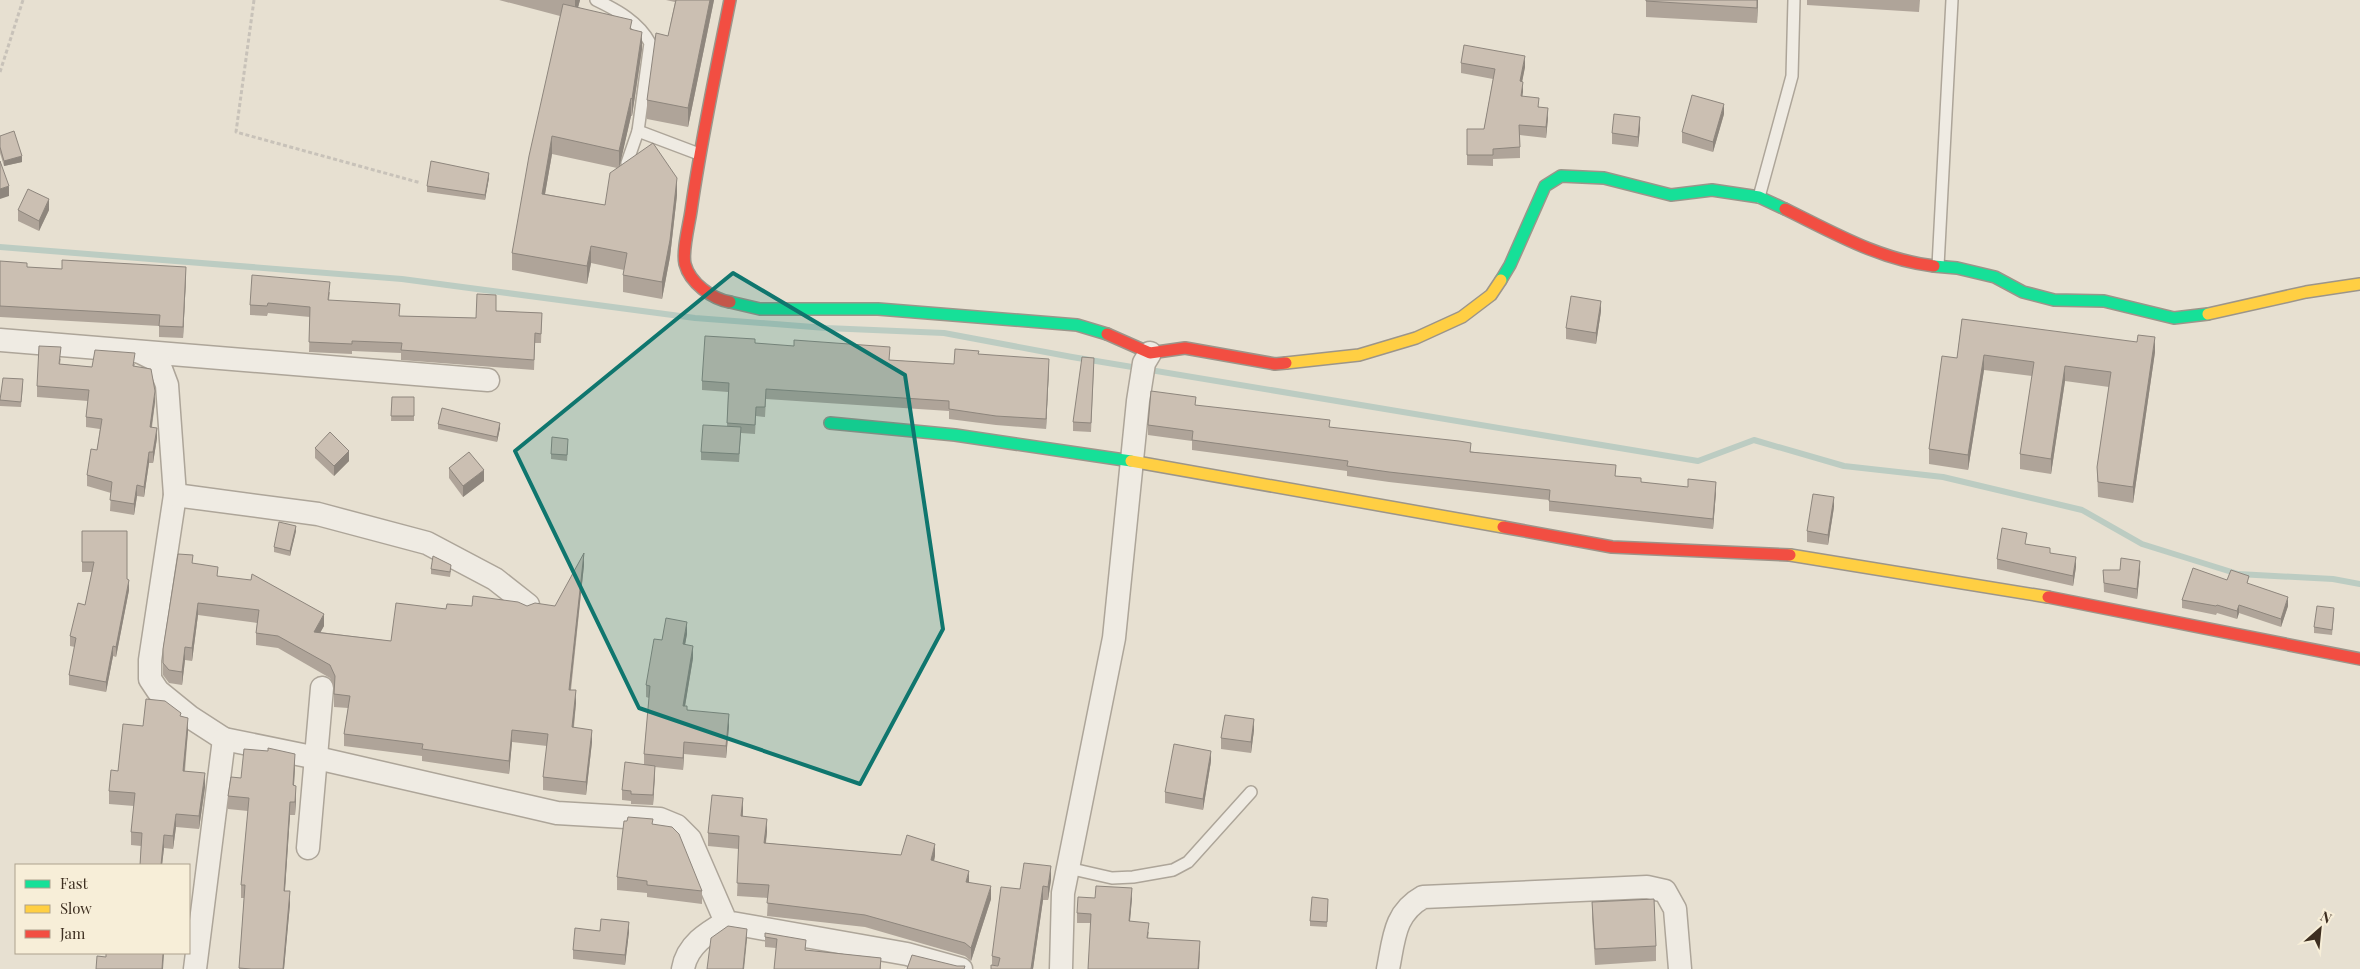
<svg xmlns="http://www.w3.org/2000/svg" width="2360" height="969" viewBox="0 0 2360 969" font-family="'Playfair Display',serif">
  <rect width="100%" height="100%" fill="#e7e0d1"/>
  <g fill="none" stroke-linecap="round" stroke-linejoin="round">
    <!-- stream -->
    <polyline stroke="#bcccc2" stroke-width="6" points="0,247 402,279 695,318 826,328 944,333 1072,357 1698,461 1754,440 1844,466 1943,477 2082,510 2142,544 2238,574 2333,579 2360,584"/>
    <defs>
      <g id="lane">
        <path d="M596,0C617,10 639,22 650,43L638,131L627,163"/>
        <polyline points="638,131 699,154"/>
        <polyline points="1759,197 1792,76 1794,0"/>
        <polyline points="1938,266 1952,0"/>
        <polyline points="1068,868 1112,878 1133,877 1173,870 1188,862 1251,792"/>
      </g>
      <g id="street">
        <polyline points="0,340 488,380"/>
        <polyline points="140,352 158,361 167,385 175,495 150,660 150,679 158,691 190,717 224,739 317,758 557,813 660,819 677,826 690,839 726,922 907,954 961,969"/>
        <polyline points="175,495 318,514 427,543 495,579 528,605"/>
        <polyline points="308,848 322,688"/>
        <polyline points="195,969 224,739"/>
        <path d="M683,969C687,945 707,933 726,922"/>
        <polyline points="1061,969 1063,893 1114,638 1138,401 1144,363 1150,353"/>
        <path d="M1388,969C1394,939 1394,913 1423,897L1647,887L1665,891L1675,909L1680,969"/>
      </g>
      <g id="fast">
        <polyline points="1934,266 1957,268 1995,277 2023,292 2054,300 2104,301 2174,318 2208,314"/>
        <polyline points="1501,280 1510,265 1545,186 1561,176 1604,178 1671,195 1712,190 1759,197 1785,209"/>
        <polyline points="730,302 760,309 878,309 1077,325 1107,334"/>
        <polyline points="830,423 955,435 1131,461"/>
      </g>
      <g id="slow">
        <polyline points="2208,314 2306,292 2360,284"/>
        <polyline points="1286,363 1359,355 1416,338 1462,317 1491,295 1501,280"/>
        <polyline points="1131,461 1503,527"/>
        <polyline points="1790,555 2048,597"/>
      </g>
      <g id="jam">
        <path d="M1785,209C1832,232 1880,260 1934,266"/>
        <path d="M730,302C712,299 690,283 685,264C682,251 689,225 691,211C701,140 716,70 730,0"/>
        <polyline points="1107,334 1150,353 1185,348 1275,364 1286,363"/>
        <polyline points="1503,527 1612,547 1790,555"/>
        <polyline points="2048,597 2360,659"/>
      </g>
    </defs>
    <!-- lane casing -->
    <use href="#lane" stroke="#ada599" stroke-width="14"/>
    <!-- street casing -->
    <use href="#street" stroke="#ada599" stroke-width="25"/>
    <!-- fast casing -->
    <use href="#fast" stroke="#9c958a" stroke-width="14"/>
    <!-- slow casing -->
    <use href="#slow" stroke="#9c958a" stroke-width="14"/>
    <!-- jam casing -->
    <use href="#jam" stroke="#9c958a" stroke-width="14"/>
    <!-- path -->
    <g stroke="#c8c2b9" stroke-width="3" stroke-dasharray="4 2.5" stroke-linecap="butt">
      <polyline points="254,0 236,132 421,183"/>
      <polyline points="0,72 23,0"/>
    </g>
    <!-- lane -->
    <use href="#lane" stroke="#efebe3" stroke-width="11"/>
    <!-- street -->
    <use href="#street" stroke="#efebe3" stroke-width="22"/>
    <!-- fast -->
    <use href="#fast" stroke="#16e098" stroke-width="11"/>
    <!-- slow -->
    <use href="#slow" stroke="#ffcf43" stroke-width="11"/>
    <!-- jam -->
    <use href="#jam" stroke="#f24e42" stroke-width="11"/>
  </g>
  <!-- wall -->
  <g fill="#afa499" fill-rule="evenodd">
    <path d="M499,0H580L578,7L632,30L642,49L632,116H631L619,167L677,195L670,257L662,299L623,292V275L624,270L591,263L587,284L512,270V253L560,16ZM552,154L617,168L605,205L545,194Z"/>
    <polygon points="666,0 714,0 688,127 647,119 647,100 668,36 675,2"/>
    <polygon points="1646,0 1758,0 1757,23 1646,17"/>
    <polygon points="1807,0 1920,0 1919,12 1807,5"/>
    <polygon points="1461,63 1525,67 1522,82 1522,96 1539,107 1548,118 1546,138 1520,135 1520,158 1493,159 1493,166 1467,165 1467,129 1484,129 1493,79 1461,73"/>
    <polygon points="1724,114 1713,152 1682,143 1682,132"/>
    <polygon points="1640,128 1638,147 1612,144 1612,133"/>
    <polygon points="0,136 22,162 4,166 0,153"/>
    <polygon points="489,178 485,200 427,192 427,186"/>
    <polygon points="18,210 49,210 39,231 18,221"/>
    <polygon points="0,261 27,267 186,278 183,338 159,337 159,326 0,317"/>
    <polygon points="330,292 329,300 400,316 476,318 496,311 542,313 541,343 535,343 534,370 401,360 401,353 352,351 352,354 309,352 310,317 268,313 267,316 250,315 250,305"/>
    <polygon points="1601,311 1596,344 1566,339 1566,328"/>
    <polygon points="1962,319 2155,352 2133,503 2098,497 2097,467 2109,387 2065,381 2051,474 2020,469 2020,454 2032,376 1984,370 1968,470 1929,464 1929,449 1957,358"/>
    <polygon points="755,343 889,360 954,364 979,354 1049,368 1046,429 996,425 949,419 949,411 766,399 765,417 756,416 755,434 741,433 739,462 701,460 701,452 727,427 728,392 702,390 702,381"/>
    <polygon points="61,358 60,364 92,367 135,364 134,367 155,402 152,427 157,438 153,463 149,463 144,497 137,496 134,515 110,511 111,493 87,486 87,475 97,450 100,429 86,427 86,417 88,401 37,397 37,386"/>
    <polygon points="1094,366 1091,432 1073,431 1073,422"/>
    <polygon points="23,385 21,407 0,406 0,400"/>
    <polygon points="392,397 414,397 414,421 391,421"/>
    <polygon points="1196,405 1616,476 1641,482 1716,492 1713,529 1549,511 1549,500 1389,482 1347,476 1347,471 1192,450 1192,441 1148,435 1148,425"/>
    <polygon points="438,424 500,428 497,442 438,429"/>
    <polygon points="568,444 567,461 551,459 551,454"/>
    <polygon points="315,448 349,461 334,476 315,458"/>
    <polygon points="449,468 484,481 463,497 449,478"/>
    <polygon points="1834,507 1828,545 1807,542 1807,531"/>
    <polygon points="82,531 127,579 129,590 116,657 113,656 106,692 69,685 69,675 75,647 70,646 70,636 85,605 92,572 82,572"/>
    <polygon points="296,531 290,556 274,552 274,547"/>
    <polygon points="2050,553 2076,567 2073,586 1997,569 1997,559"/>
    <polygon points="193,563 218,576 324,626 320,632 391,641 446,609 472,606 555,606 584,565 571,690 576,703 574,727 592,742 586,795 543,790 543,777 547,746 512,742 509,774 422,761 422,756 344,746 344,734 348,708 334,707 334,687 330,678 278,648 256,645 256,633 257,623 198,615 192,661 185,660 182,685 169,683 163,675 163,649"/>
    <polygon points="431,569 451,571 450,577 431,574"/>
    <polygon points="2103,570 2140,570 2137,599 2104,592"/>
    <polygon points="2227,580 2249,584 2288,606 2281,627 2239,613 2237,619 2217,613 2216,615 2182,608 2182,600"/>
    <polygon points="2334,614 2332,635 2314,633 2314,627"/>
    <polygon points="687,634 685,644 693,658 685,706 687,710 729,726 726,758 684,754 683,770 655,767 653,805 631,804 631,801 622,800 622,790 644,764 644,754 649,698 646,697 646,685 662,640"/>
    <polygon points="181,717 188,731 185,771 205,787 199,829 176,827 173,849 164,848 162,865 140,865 141,846 131,845 131,832 134,806 109,804 109,791 118,771 143,726"/>
    <polygon points="1254,730 1251,753 1221,749 1221,738"/>
    <polygon points="1211,761 1203,810 1165,803 1165,792"/>
    <polygon points="295,767 294,786 296,799 295,815 290,815 285,891 290,904 284,969 239,969 244,898 241,898 241,885 248,811 228,809 228,796 241,778"/>
    <polygon points="743,811 743,816 767,832 766,843 901,855 935,856 934,861 969,883 991,899 971,961 965,956 865,927 767,916 768,898 737,896 739,849 708,846 708,833"/>
    <polygon points="653,824 702,891 702,904 647,897 647,893 617,890 617,877"/>
    <polygon points="1051,880 1048,900 1043,900 1033,969 992,965 992,956 1020,889"/>
    <polygon points="1095,898 1132,898 1130,921 1149,932 1148,938 1200,951 1199,969 1088,969 1091,923 1077,923 1077,913"/>
    <polygon points="1592,902 1656,946 1656,961 1595,965 1592,918"/>
    <polygon points="1328,904 1327,927 1310,926 1310,921"/>
    <polygon points="600,931 629,932 625,965 573,959 573,950"/>
    <polygon points="765,933 806,950 881,958 881,969 774,969 776,948 765,947"/>
  </g>
  <!-- shaded-wall -->
  <g fill="#8e867d">
    <polygon points="575,0 580,0 575,19"/>
    <polygon points="710,0 714,0 688,127 688,108"/>
    <polygon points="1757,0 1758,0 1757,23"/>
    <polygon points="642,32 642,49 632,116 632,99"/>
    <polygon points="1525,56 1525,67 1520,92 1520,81"/>
    <polygon points="1523,82 1523,92 1521,107 1521,96"/>
    <polygon points="631,98 631,116 619,169 619,151"/>
    <polygon points="1724,104 1724,114 1713,152 1713,142"/>
    <polygon points="1548,108 1548,118 1546,138 1546,127"/>
    <polygon points="1640,117 1640,128 1638,147 1638,137"/>
    <polygon points="552,136 552,154 542,211 542,194"/>
    <polygon points="22,156 22,162 4,166 4,161"/>
    <polygon points="489,173 489,178 485,200 485,195"/>
    <polygon points="677,178 677,195 670,257 662,299 662,282"/>
    <polygon points="9,186 9,196 0,199 0,189"/>
    <polygon points="49,199 49,210 39,231 39,221"/>
    <polygon points="591,246 591,263 587,284 587,266"/>
    <polygon points="186,267 186,278 183,338 183,327"/>
    <polygon points="1601,301 1601,311 1596,344 1596,333"/>
    <polygon points="2155,337 2155,352 2133,503 2133,487"/>
    <polygon points="1984,355 1984,370 1968,470 1968,455"/>
    <polygon points="1049,359 1049,368 1046,429 1046,419"/>
    <polygon points="2065,366 2065,381 2051,474 2051,459"/>
    <polygon points="155,391 155,402 150,437 150,427"/>
    <polygon points="500,423 500,428 497,442 497,437"/>
    <polygon points="157,428 157,438 153,463 153,452"/>
    <polygon points="349,451 349,461 334,476 334,466"/>
    <polygon points="149,452 149,463 144,497 144,487"/>
    <polygon points="484,470 484,481 463,497 463,486"/>
    <polygon points="1716,482 1716,492 1713,529 1713,519"/>
    <polygon points="137,485 137,496 134,515 134,504"/>
    <polygon points="1834,497 1834,507 1828,545 1828,535"/>
    <polygon points="296,526 296,531 290,556 290,551"/>
    <polygon points="584,553 584,565 569,702 569,690"/>
    <polygon points="2076,557 2076,567 2073,586 2073,576"/>
    <polygon points="2140,561 2140,570 2137,599 2137,589"/>
    <polygon points="129,580 129,590 116,657 116,647"/>
    <polygon points="2288,597 2288,606 2281,627 2281,619"/>
    <polygon points="198,603 198,615 192,661 192,648"/>
    <polygon points="2239,605 2239,613 2237,619 2237,611"/>
    <polygon points="324,614 324,626 314,644 314,632"/>
    <polygon points="687,622 687,634 683,656 683,644"/>
    <polygon points="113,646 113,656 106,692 106,682"/>
    <polygon points="693,646 693,658 683,718 683,706"/>
    <polygon points="185,647 185,660 182,685 182,672"/>
    <polygon points="576,690 576,703 572,740 572,727"/>
    <polygon points="729,714 729,726 726,758 726,746"/>
    <polygon points="188,718 188,731 183,784 183,771"/>
    <polygon points="1254,719 1254,730 1251,753 1251,742"/>
    <polygon points="512,730 512,742 509,774 509,761"/>
    <polygon points="592,730 592,742 586,795 586,782"/>
    <polygon points="684,742 684,754 683,770 683,758"/>
    <polygon points="1211,751 1211,761 1203,810 1203,799"/>
    <polygon points="295,754 295,767 293,798 293,785"/>
    <polygon points="655,766 655,776 653,805 653,795"/>
    <polygon points="205,773 205,787 199,829 199,816"/>
    <polygon points="296,786 296,799 295,815 295,802"/>
    <polygon points="743,798 743,811 741,829 741,816"/>
    <polygon points="290,802 290,815 284,904 284,891"/>
    <polygon points="176,814 176,827 173,849 173,836"/>
    <polygon points="767,819 767,832 764,855 764,843"/>
    <polygon points="164,835 164,848 162,865 161,865"/>
    <polygon points="935,844 935,856 931,873 931,860"/>
    <polygon points="1051,866 1051,880 1048,900 1048,887"/>
    <polygon points="969,871 969,884 966,882"/>
    <polygon points="991,886 991,899 971,961 971,948"/>
    <polygon points="1043,886 1043,900 1033,969 1031,969"/>
    <polygon points="1132,888 1132,898 1129,931 1129,921"/>
    <polygon points="290,891 290,904 284,969 283,969"/>
    <polygon points="629,922 629,932 625,965 625,955"/>
    <polygon points="747,929 747,939 744,969 743,969"/>
    <polygon points="1200,941 1199,969 1198,969"/>
    <polygon points="163,953 164,953 163,969 162,969"/>
  </g>
  <!-- building -->
  <g fill="#cbbfb2" stroke="#8e867d">
    <polygon points="676,0 710,0 688,108 647,100 656,33 668,36"/>
    <polygon points="1646,0 1757,0 1757,8 1646,1"/>
    <polygon points="563,4 632,20 630,29 642,32 632,99 631,98 619,151 552,136 542,194 605,205 610,173 653,143 677,178 670,240 662,282 623,275 627,253 591,246 587,266 512,253 529,156"/>
    <polygon points="1464,45 1525,56 1520,81 1523,82 1521,96 1539,98 1538,107 1548,108 1546,127 1519,125 1520,147 1493,149 1493,155 1467,155 1467,129 1484,129 1495,69 1461,63"/>
    <polygon points="1692,95 1724,104 1713,142 1682,132"/>
    <polygon points="1614,114 1640,117 1638,137 1612,133"/>
    <polygon points="14,131 22,156 4,161 0,147 0,136"/>
    <polygon points="0,161 9,186 0,189"/>
    <polygon points="431,161 489,173 485,195 427,186"/>
    <polygon points="28,189 49,199 39,221 18,210"/>
    <polygon points="62,260 186,267 183,327 159,326 160,315 0,306 0,261 27,263 27,267 62,269"/>
    <polygon points="252,275 330,282 328,300 400,304 399,316 476,318 477,294 496,295 496,311 542,313 541,334 535,333 534,360 401,350 402,343 352,341 352,344 309,342 310,307 268,303 267,306 250,305"/>
    <polygon points="1571,296 1601,301 1596,333 1566,328"/>
    <polygon points="1962,319 2137,342 2138,335 2155,337 2133,487 2098,482 2097,467 2111,372 2065,366 2051,459 2020,454 2034,362 1984,355 1968,455 1929,449 1942,356 1957,358"/>
    <polygon points="705,336 755,339 755,343 794,346 794,340 890,347 889,360 954,364 955,349 979,351 978,354 1049,359 1046,419 996,416 949,409 949,401 766,389 765,407 756,407 755,425 727,423 729,383 702,381"/>
    <polygon points="39,346 61,347 59,364 92,367 95,350 135,353 133,366 151,369 155,391 150,427 157,428 153,452 149,452 144,487 137,485 134,504 110,500 112,482 87,475 91,449 97,450 102,419 86,417 89,390 37,386"/>
    <polygon points="1082,357 1094,358 1091,423 1073,422"/>
    <polygon points="3,378 23,379 21,402 0,400"/>
    <polygon points="1151,391 1196,397 1195,405 1330,420 1329,427 1459,441 1471,443 1470,452 1616,465 1615,476 1641,478 1641,482 1688,487 1688,479 1716,482 1713,519 1549,501 1550,490 1389,472 1347,466 1348,461 1192,440 1193,431 1148,425"/>
    <polygon points="392,397 414,397 414,416 391,416"/>
    <polygon points="442,408 500,423 497,437 438,424"/>
    <polygon points="703,425 741,427 739,454 701,452"/>
    <polygon points="330,432 349,451 334,466 315,448"/>
    <polygon points="552,437 568,439 567,455 551,454"/>
    <polygon points="469,452 484,470 463,486 449,468"/>
    <polygon points="1813,494 1834,497 1828,535 1807,531"/>
    <polygon points="279,522 296,526 290,551 274,547"/>
    <polygon points="2002,528 2027,533 2025,544 2050,548 2050,553 2076,557 2073,576 1997,559"/>
    <polygon points="82,531 127,531 127,579 129,580 116,647 113,646 106,682 69,675 76,638 70,636 78,603 85,605 94,562 82,562"/>
    <polygon points="584,553 569,690 576,690 572,727 592,730 586,782 543,777 548,734 512,730 509,761 422,749 423,744 344,734 350,696 334,694 335,676 330,665 278,636 256,633 259,610 198,603 192,648 185,647 182,672 169,670 163,663 163,649 178,554 193,555 192,563 218,567 217,576 251,580 252,574 324,614 314,632 391,641 396,603 446,609 447,604 472,606 473,596 518,602 527,606 535,603 555,606"/>
    <polygon points="433,556 451,565 450,572 431,569"/>
    <polygon points="2121,558 2140,561 2137,589 2104,583 2103,570 2120,570"/>
    <polygon points="2193,568 2227,580 2231,570 2249,576 2247,583 2288,597 2281,619 2239,605 2237,611 2217,605 2216,606 2182,600"/>
    <polygon points="2317,606 2334,608 2332,630 2314,627"/>
    <polygon points="666,618 687,622 683,644 693,646 683,706 687,706 687,710 729,714 726,746 684,742 683,758 644,754 650,686 646,685 654,639 662,640"/>
    <polygon points="146,699 165,701 181,713 180,716 188,718 183,771 205,773 199,816 176,814 173,836 164,835 161,865 140,865 142,833 131,832 135,793 109,791 111,770 118,771 123,724 143,726"/>
    <polygon points="1225,715 1254,719 1251,742 1221,738"/>
    <polygon points="1174,744 1211,751 1203,799 1165,792"/>
    <polygon points="268,748 295,754 293,785 296,786 295,802 290,802 284,891 290,891 283,969 251,969 239,968 245,885 241,885 249,798 228,796 231,777 241,778 244,749 268,751"/>
    <polygon points="625,762 655,766 653,795 631,794 631,791 622,790"/>
    <polygon points="712,795 743,798 741,816 767,819 764,843 901,855 907,835 935,844 931,860 969,871 966,882 991,886 971,948 965,943 865,915 767,903 769,885 737,883 739,836 708,833"/>
    <polygon points="628,817 653,819 652,824 672,827 679,834 702,891 647,885 647,881 617,877 624,821 627,821"/>
    <polygon points="1024,863 1051,866 1048,887 1043,886 1031,969 991,969 991,965 998,966 1000,958 992,956 1001,887 1020,889"/>
    <polygon points="1096,886 1132,888 1129,921 1149,923 1147,938 1200,941 1198,969 1088,969 1091,914 1077,913 1078,897 1095,898"/>
    <polygon points="1312,897 1328,899 1327,922 1310,921"/>
    <polygon points="1654,899 1656,946 1595,949 1592,902"/>
    <polygon points="601,919 629,922 625,955 573,950 575,928 600,931"/>
    <polygon points="728,926 747,929 743,969 707,969 711,938"/>
    <polygon points="765,933 806,940 805,950 881,958 880,969 774,969 777,939 765,937"/>
    <polygon points="106,953 163,953 162,969 96,969 97,956 106,957"/>
    <polygon points="912,955 957,966 965,966 964,969 907,969"/>
  </g>
  <!-- marked area -->
  <path fill="#0f766e" fill-opacity="0.2" stroke="#0f766e" stroke-width="4" stroke-linejoin="round" d="M733,273L905,375L943,629L860,784L639,708L515,451Z"/>
  <!-- legend -->
  <rect x="15" y="864" width="175" height="90" fill="#f7eed8" stroke="#ada18e"/>
  <rect x="25" y="880" width="25" height="8" fill="#16e098" stroke="#ada18e"/>
  <text x="60" y="889" font-size="15" fill="#3d2e20">Fast</text>
  <rect x="25" y="905" width="25" height="8" fill="#ffcf43" stroke="#ada18e"/>
  <text x="60" y="914" font-size="15" fill="#3d2e20">Slow</text>
  <rect x="25" y="930" width="25" height="8" fill="#f24e42" stroke="#ada18e"/>
  <text x="60" y="939" font-size="15" fill="#3d2e20">Jam</text>
  <!-- north arrow -->
  <g transform="translate(2320 929) rotate(27)" stroke="#f7eed8" stroke-width="4" paint-order="stroke">
  <path d="M0-4L9 19L0 12L-9 19Z" fill="#3d2e20"/>
  <text y="-8" font-size="14" font-weight="bold" text-anchor="middle" fill="#3d2e20">N</text>
  </g>
</svg>
